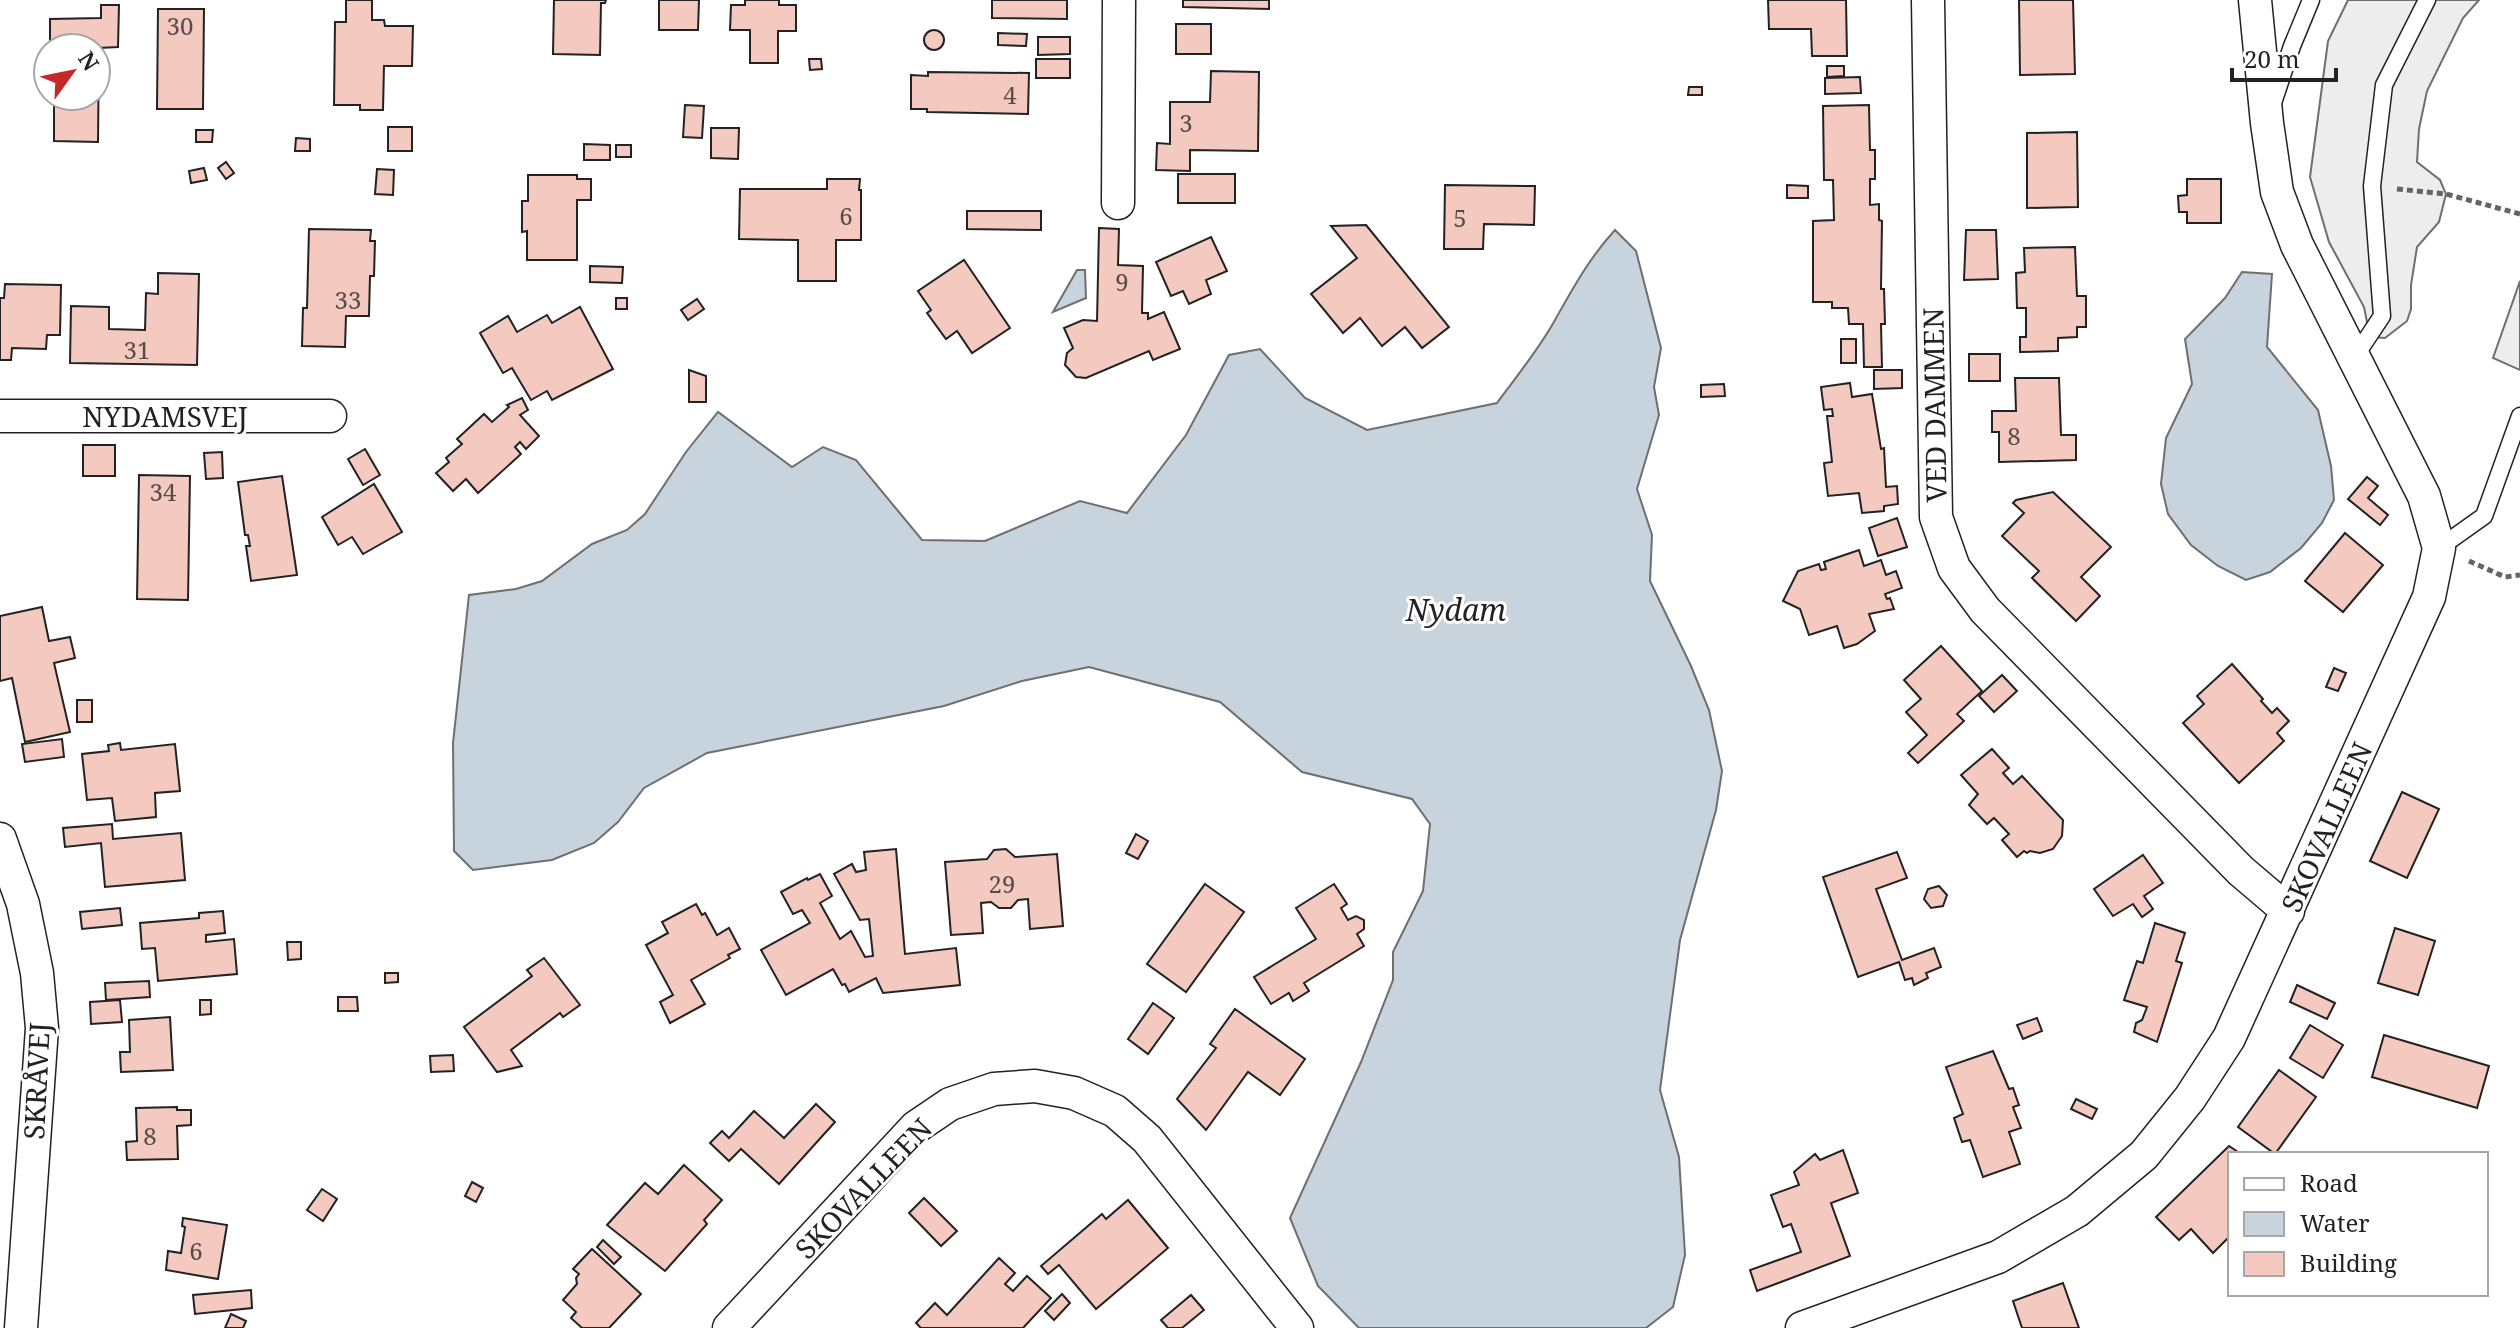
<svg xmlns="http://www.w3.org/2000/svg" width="2520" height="1328" viewBox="0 0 2520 1328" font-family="'Noto Serif',serif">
  <rect width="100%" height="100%" fill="#fff"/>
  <!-- parking -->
  <g fill="#ededed" stroke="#6f6f6f" stroke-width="2">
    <polygon points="2348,0 2479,0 2463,18 2427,91 2419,129 2417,162 2440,180 2446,194 2439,222 2417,247 2411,285 2411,309 2407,321 2385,338 2370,337 2364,307 2329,242 2310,177 2328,41"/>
    <polygon points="2520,281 2520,370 2493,358"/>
  </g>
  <!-- water -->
  <g fill="#c7d3dd" stroke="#6f6f6f" stroke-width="2">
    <path d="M1615,230L1636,251L1661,348L1654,387L1659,415L1637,489L1652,535L1650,581L1691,666L1709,710L1722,771L1716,810L1680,940L1660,1090L1679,1157L1685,1255L1673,1307L1646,1328H1359L1318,1286L1290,1218L1361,1062L1393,980V952L1423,891L1430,824L1412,799L1302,772L1220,702L1089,667L1022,681L944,706L707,753L644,788L618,822L594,843L552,860L473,870L454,851L453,743L469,595L516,589L542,581L592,544L627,530L645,514L686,452L718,412L792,467L823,447L856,460L922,540L985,541L1080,501L1127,513L1186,435L1229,355L1260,349L1305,398L1367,430L1497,403C1517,376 1539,349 1555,320C1573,288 1590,257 1615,230Z"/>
    <polygon points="1077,270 1085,270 1086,298 1053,312"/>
    <polygon points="2242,272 2272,274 2267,347 2318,410 2331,466 2334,500 2322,523 2301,548 2270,572 2246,580 2218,566 2191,545 2168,514 2161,484 2166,438 2192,384 2185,339 2225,298"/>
  </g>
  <!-- building -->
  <g fill="#f3c9c0" stroke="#222" stroke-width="2">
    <polygon points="346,0 372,0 372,20 384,20 385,26 413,26 412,66 384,66 383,110 360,110 360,105 334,105 335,22 346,22"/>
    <polygon points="554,0 606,0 605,3 601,3 600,55 553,54"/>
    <polygon points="659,0 699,0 698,30 659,30"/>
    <polygon points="745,0 779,0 779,5 796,5 796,31 778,31 778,63 750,63 750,30 730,30 731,5 745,5"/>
    <polygon points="992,0 1067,0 1067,19 992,18"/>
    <polygon points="1183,0 1269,0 1269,9 1183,7"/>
    <polygon points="1768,0 1846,0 1847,56 1812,56 1811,29 1769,29"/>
    <polygon points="2019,0 2073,0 2075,74 2020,75"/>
    <polygon points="101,5 119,5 118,47 99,48 98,142 54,141 54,96 96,96 96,48 50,48 50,19 101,18"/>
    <polygon points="158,9 204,9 203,109 157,109"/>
    <rect x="1176" y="24" width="35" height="30"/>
    <circle cx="934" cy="40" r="10"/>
    <polygon points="998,33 1027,34 1026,46 998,45"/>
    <polygon points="1038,37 1070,37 1070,54 1038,55"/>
    <polygon points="809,59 821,59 822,69 810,70"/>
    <rect x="1036" y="59" width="34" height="19"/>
    <polygon points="1827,66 1844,66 1844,76 1827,77"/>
    <polygon points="1211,71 1259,72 1258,151 1190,150 1190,171 1156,170 1157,143 1170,144 1170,102 1210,102"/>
    <polygon points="928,72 1029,73 1028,114 927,112 927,109 911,109 911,75 928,76"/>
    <polygon points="1860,77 1861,93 1825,94 1825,78"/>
    <polygon points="1689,87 1702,87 1702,95 1688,95"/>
    <polygon points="685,105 704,106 702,138 683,137"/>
    <polygon points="1869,105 1870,150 1875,150 1875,179 1870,179 1870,205 1879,204 1879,220 1882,221 1881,289 1884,289 1885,324 1881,324 1882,367 1864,367 1863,324 1849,324 1848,308 1832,308 1832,302 1813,302 1813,221 1834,220 1833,180 1824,180 1823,106"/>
    <rect x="388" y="127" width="24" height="24"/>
    <polygon points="711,128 739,128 738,159 711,158"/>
    <polygon points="196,130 213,130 212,142 196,142"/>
    <polygon points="2077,132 2078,207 2027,208 2027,133"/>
    <polygon points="296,138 310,139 310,151 295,151"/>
    <polygon points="584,144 610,145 610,160 584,160"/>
    <rect x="616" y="145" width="15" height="12"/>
    <polygon points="226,162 234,173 226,179 218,168"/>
    <polygon points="204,168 207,180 191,183 189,171"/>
    <polygon points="377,169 394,170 393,195 375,194"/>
    <rect x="1178" y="174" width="57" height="29"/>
    <polygon points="528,175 577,175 577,179 591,179 591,200 577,200 577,260 527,260 527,231 522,232 522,201 528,201"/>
    <polygon points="827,179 860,179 859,190 861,190 861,240 836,240 836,281 798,281 798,240 739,239 740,189 827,189"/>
    <polygon points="2187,179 2221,179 2221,223 2187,223 2187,212 2179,212 2178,196 2187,195"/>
    <polygon points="1445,185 1535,186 1534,225 1484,224 1483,249 1444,249"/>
    <polygon points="1787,185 1808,186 1808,198 1787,198"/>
    <polygon points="967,211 1041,211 1041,230 967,229"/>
    <polygon points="1366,225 1449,327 1422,348 1405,327 1382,346 1360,318 1343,333 1311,294 1357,258 1331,226"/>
    <polygon points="1099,228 1119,229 1118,265 1143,266 1142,313 1148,313 1148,319 1164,312 1180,349 1153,360 1149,351 1086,378 1076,377 1065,365 1067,353 1073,348 1064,328 1083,320 1097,321"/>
    <polygon points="309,229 371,230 370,241 375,241 374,276 370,276 369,316 346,316 345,347 302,346 303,308 307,308"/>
    <polygon points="1966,230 1996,230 1998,279 1964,280"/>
    <polygon points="1211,237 1227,271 1206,280 1211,294 1189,304 1183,291 1171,296 1156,262"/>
    <polygon points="2075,247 2077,296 2086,296 2086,327 2077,327 2077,337 2058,338 2058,351 2020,352 2020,337 2026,337 2026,308 2017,308 2016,273 2025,272 2024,248"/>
    <polygon points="964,260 1010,328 972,353 957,331 946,339 927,313 931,310 918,291"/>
    <polygon points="590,266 623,267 622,283 590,282"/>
    <polygon points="158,273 199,274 197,365 70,363 71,306 109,307 109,329 145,330 146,293 158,294"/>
    <polygon points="5,284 61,285 60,335 47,335 46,349 12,348 11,360 0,360 0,298 4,298"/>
    <rect x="616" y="298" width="11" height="11"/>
    <polygon points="697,299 704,309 688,320 681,310"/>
    <polygon points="580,307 613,369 552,400 547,391 531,400 512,368 503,373 480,333 508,316 517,332 547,315 552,323"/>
    <rect x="1841" y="339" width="15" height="24"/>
    <rect x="1969" y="354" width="31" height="27"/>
    <polygon points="689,370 706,376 706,402 689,402"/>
    <polygon points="1874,370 1902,370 1902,388 1874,389"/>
    <polygon points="2015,378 2059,378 2061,435 2076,435 2076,460 1999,462 1999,432 1992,432 1992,411 2016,411"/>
    <polygon points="1850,383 1852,397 1872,394 1881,449 1884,448 1886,487 1897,486 1898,504 1884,506 1884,511 1862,513 1859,493 1828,496 1824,463 1832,462 1827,416 1833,416 1832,409 1824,410 1821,387"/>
    <polygon points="1724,384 1725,396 1701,397 1701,385"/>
    <polygon points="522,398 528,410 520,415 539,436 526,449 520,442 515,447 521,454 478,493 466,479 453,491 436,473 449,462 446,458 462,444 457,439 484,414 492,422 509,407 507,405"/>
    <rect x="83" y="445" width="32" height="31"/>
    <polygon points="365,449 380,475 363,485 348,459"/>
    <polygon points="222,452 223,478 206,479 204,453"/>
    <polygon points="139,475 190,476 188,600 137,599"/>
    <polygon points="282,476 297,575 251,581 246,546 250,546 248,535 245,535 238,482"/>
    <polygon points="2367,477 2378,486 2368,498 2388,515 2380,525 2348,499"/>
    <polygon points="374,484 402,532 363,554 352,537 338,545 322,517"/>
    <polygon points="2053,492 2111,547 2081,577 2100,596 2076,621 2032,578 2039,571 2002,536 2024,513 2013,503 2016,500"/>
    <polygon points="1897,518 1907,547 1878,556 1869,528"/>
    <polygon points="2345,533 2383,565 2343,612 2305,581"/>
    <polygon points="1859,550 1864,566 1881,560 1886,575 1896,571 1902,588 1885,594 1887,599 1890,598 1894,609 1869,614 1875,631 1857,644 1844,648 1837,626 1809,635 1800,609 1783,601 1798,571 1819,564 1821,570 1826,569 1824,562"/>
    <polygon points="42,607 49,641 70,637 75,658 54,663 70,732 25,742 12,678 0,681 0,616"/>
    <polygon points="1941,646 1982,691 1957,714 1964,721 1918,763 1908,753 1927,735 1906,712 1921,699 1904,680"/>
    <polygon points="2232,664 2263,699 2261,701 2272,713 2277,708 2289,721 2277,733 2284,741 2239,783 2183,723 2204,704 2197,696"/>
    <polygon points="2334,668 2346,673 2338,691 2326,687"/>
    <polygon points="2002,675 2017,691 1994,712 1979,696"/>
    <rect x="77" y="700" width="15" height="22"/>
    <polygon points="62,739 64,757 25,762 22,744"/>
    <polygon points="120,743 121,750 175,744 180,791 155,793 156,817 115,821 112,798 87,800 82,754 109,751 108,745"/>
    <polygon points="1992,749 2009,768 2003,773 2013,784 2022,776 2063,820 2062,836 2053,849 2040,853 2030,851 2027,853 2024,851 2017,857 2002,840 2009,834 1994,818 1987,824 1969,805 1978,794 1961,775"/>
    <polygon points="2402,792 2439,809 2407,878 2370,861"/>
    <polygon points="112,824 113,839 181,833 185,880 105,887 101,843 65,847 63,828"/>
    <polygon points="1136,834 1148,841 1138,859 1126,853"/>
    <polygon points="896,849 905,954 956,948 960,985 883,993 876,978 849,992 845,984 842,985 833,969 786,995 761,950 810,923 802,910 793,914 781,892 807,878 808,880 820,874 832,896 820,903 840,939 851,931 865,957 873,956 869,919 860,920 834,874 852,864 856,872 866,870 864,852"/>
    <polygon points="1006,849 1015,857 1057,854 1063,926 1030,929 1028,899 1018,900 1011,908 999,908 991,902 981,903 983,933 951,935 945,862 987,859 994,850"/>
    <polygon points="1897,852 1907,878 1876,889 1902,960 1934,948 1941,967 1926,973 1928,978 1914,985 1912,978 1905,980 1899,962 1858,977 1823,877"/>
    <polygon points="2143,855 2163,883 2144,896 2153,909 2142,917 2133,904 2113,916 2094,889"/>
    <polygon points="1205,884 1244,912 1186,992 1147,964"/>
    <polygon points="1334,884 1347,904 1341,908 1348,920 1356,916 1364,920 1364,929 1357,934 1364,946 1304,983 1309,991 1293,1001 1289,993 1271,1004 1254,977 1316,939 1296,908"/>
    <polygon points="1939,886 1947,895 1943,906 1931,908 1924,899 1928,889"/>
    <polygon points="696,904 702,915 705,913 717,935 729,928 740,949 728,955 730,958 691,980 705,1004 670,1023 660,1002 673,995 646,945 668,933 662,922"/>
    <polygon points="120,908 122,925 82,929 80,912"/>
    <polygon points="223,911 225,933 206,935 206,942 234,939 237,974 158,981 155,948 142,949 140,923 199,918 199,913"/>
    <polygon points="2155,923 2185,933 2176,961 2182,963 2157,1042 2134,1032 2136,1023 2142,1020 2147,1007 2124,1000 2137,961 2143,963"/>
    <polygon points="2395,928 2435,941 2418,995 2378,983"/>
    <polygon points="287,942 301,942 301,959 288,960"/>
    <polygon points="544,958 580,1005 563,1017 560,1013 511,1050 522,1066 497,1072 464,1027 532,976 527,970"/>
    <polygon points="385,973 398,973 398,982 385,983"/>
    <polygon points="149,981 150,997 106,1000 105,983"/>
    <polygon points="2297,985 2335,1003 2327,1019 2290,1002"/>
    <polygon points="338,997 357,997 358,1011 338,1011"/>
    <polygon points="120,1000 122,1022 91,1024 90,1002"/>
    <polygon points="200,1000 211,1000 211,1014 200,1015"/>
    <polygon points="1153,1003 1174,1018 1148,1054 1128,1039"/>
    <polygon points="1235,1009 1305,1059 1280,1095 1248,1072 1206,1130 1177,1099 1216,1048 1210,1044"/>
    <polygon points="170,1017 173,1070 121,1072 120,1052 130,1052 129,1020"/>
    <polygon points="2037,1018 2042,1031 2023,1039 2017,1025"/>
    <polygon points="2310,1025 2343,1045 2323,1078 2290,1058"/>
    <polygon points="2384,1035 2489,1066 2477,1108 2372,1077"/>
    <polygon points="1993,1051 2009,1089 2013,1088 2019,1105 2013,1107 2021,1128 2009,1132 2020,1164 1983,1177 1970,1140 1962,1142 1954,1118 1963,1114 1946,1067"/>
    <polygon points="453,1055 454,1071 431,1072 430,1056"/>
    <polygon points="2279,1070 2316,1097 2275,1154 2238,1127"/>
    <polygon points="2076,1099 2097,1109 2092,1119 2071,1109"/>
    <polygon points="816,1104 835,1122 779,1184 741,1149 729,1161 710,1143 722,1131 729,1138 754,1111 784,1138"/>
    <polygon points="177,1107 177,1110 191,1110 191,1125 177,1126 178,1159 127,1160 126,1142 137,1141 136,1108"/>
    <polygon points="2229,1146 2241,1154 2230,1154 2230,1236 2213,1253 2191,1229 2179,1240 2156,1217"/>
    <polygon points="1843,1150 1858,1193 1831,1203 1850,1256 1757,1291 1750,1270 1801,1252 1791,1224 1783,1227 1771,1195 1799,1185 1794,1172 1815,1154 1820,1160"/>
    <polygon points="684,1165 722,1200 704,1220 707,1224 665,1271 607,1225 645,1183 658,1194"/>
    <polygon points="472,1182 483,1188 476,1202 465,1196"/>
    <polygon points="322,1189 337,1199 323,1221 307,1210"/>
    <polygon points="924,1198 957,1231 941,1246 909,1213"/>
    <polygon points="1128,1200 1168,1248 1096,1309 1059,1265 1048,1274 1041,1266 1102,1214 1106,1219"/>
    <polygon points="183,1218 227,1225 218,1279 166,1270 168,1251 181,1253 185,1227 182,1226"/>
    <polygon points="603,1240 621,1257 614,1264 597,1247"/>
    <polygon points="592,1249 641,1294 609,1328 582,1328 571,1318 576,1312 563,1300 577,1284 576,1278 579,1274 573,1269"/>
    <polygon points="999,1258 1015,1273 1005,1284 1013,1291 1027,1276 1051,1298 1023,1328 921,1328 916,1323 935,1303 947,1315"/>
    <polygon points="2063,1283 2079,1328 2022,1328 2013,1301"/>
    <polygon points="251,1290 252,1308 195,1314 193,1295"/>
    <polygon points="1062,1294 1070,1303 1054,1320 1045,1311"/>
    <polygon points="1191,1295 1204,1310 1182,1328 1168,1328 1161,1320"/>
    <polygon points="231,1314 246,1321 243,1328 225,1328"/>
  </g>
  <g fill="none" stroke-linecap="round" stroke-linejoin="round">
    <defs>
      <g id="lane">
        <polyline points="2272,106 2292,46 2311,0"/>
        <polyline points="2354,358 2382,316 2372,186 2384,85 2427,0"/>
        <polyline points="2439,548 2484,516 2520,416"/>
      </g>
      <g id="street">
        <polyline points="1928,0 1936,517 1954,568 1985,610 2241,871 2288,911"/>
        <polyline points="1118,203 1119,0"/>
        <polyline points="0,416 330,416"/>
        <polyline points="0,839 23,904 37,973 42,1028 21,1328"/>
        <polyline points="729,1328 916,1127 950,1104 994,1089 1035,1086 1074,1093 1115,1111 1147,1139 1297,1328"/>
        <polyline points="1802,1328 1998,1257 2077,1211 2144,1155 2190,1098 2229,1038 2429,597 2439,548 2424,496 2297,245 2277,192 2267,123 2255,0"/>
      </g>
    </defs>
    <!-- lane casing -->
    <use href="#lane" stroke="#222" stroke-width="19"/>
    <!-- street casing -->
    <use href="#street" stroke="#222" stroke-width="35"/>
    <!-- path -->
    <g stroke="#646464" stroke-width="5" stroke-dasharray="6 4" stroke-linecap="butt">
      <polyline points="2397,189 2446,194 2520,214"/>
      <polyline points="2469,561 2505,577 2520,575"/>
    </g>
    <!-- lane -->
    <use href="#lane" stroke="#fff" stroke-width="16"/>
    <!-- street -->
    <use href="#street" stroke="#fff" stroke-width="32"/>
  </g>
  <g text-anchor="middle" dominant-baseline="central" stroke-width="6" stroke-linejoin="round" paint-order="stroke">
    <!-- number labels -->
    <g font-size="24" fill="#564c4a">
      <text x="180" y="25">30</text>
      <text x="1010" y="94">4</text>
      <text x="1186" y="122">3</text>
      <text x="846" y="215">6</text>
      <text x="1460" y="217">5</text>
      <text x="1122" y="281">9</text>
      <text x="348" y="299">33</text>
      <text x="137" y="349">31</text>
      <text x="2014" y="435">8</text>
      <text x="163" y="491">34</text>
      <text x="1002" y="883">29</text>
      <text x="150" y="1135">8</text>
      <text x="196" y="1250">6</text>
    </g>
    <!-- street labels -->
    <g font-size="28" fill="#222" stroke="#fff">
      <text transform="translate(1934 405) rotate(-91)">VED DAMMEN</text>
      <text x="165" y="416">NYDAMSVEJ</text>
      <text transform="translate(2326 827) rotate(-66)">SKOVALLEEN</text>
      <text transform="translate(36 1081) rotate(-87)">SKRÅVEJ</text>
      <text transform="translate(863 1188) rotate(-46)">SKOVALLEEN</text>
    </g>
    <!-- water labels -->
    <g font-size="30" font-style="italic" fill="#222" stroke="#fff">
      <text x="1456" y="609">Nydam</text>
    </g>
  </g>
  <!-- legend -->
  <rect x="2228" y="1152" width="260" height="144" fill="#ffffff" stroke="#a7a7a7" stroke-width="2"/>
  <rect x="2244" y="1178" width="40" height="12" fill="#ffffff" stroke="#a7a7a7" stroke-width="2"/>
  <text x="2300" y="1192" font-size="24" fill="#222222">Road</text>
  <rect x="2244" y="1212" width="40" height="24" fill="#c7d3dd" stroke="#a7a7a7" stroke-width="2"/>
  <text x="2300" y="1232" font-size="24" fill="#222222">Water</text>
  <rect x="2244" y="1252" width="40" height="24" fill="#f3c9c0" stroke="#a7a7a7" stroke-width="2"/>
  <text x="2300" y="1272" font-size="24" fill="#222222">Building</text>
  <!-- north arrow -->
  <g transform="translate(72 72) rotate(57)"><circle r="38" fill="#ffffff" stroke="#a7a7a7" stroke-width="2"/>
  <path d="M0-6L14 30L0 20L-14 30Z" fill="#c62828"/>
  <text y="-12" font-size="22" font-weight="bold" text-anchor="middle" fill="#222222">N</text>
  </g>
  <!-- scale -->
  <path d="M2232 68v12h104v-12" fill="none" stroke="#222222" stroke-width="4"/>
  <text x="2244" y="68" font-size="24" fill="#222222" stroke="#ffffff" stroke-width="6" paint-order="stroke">20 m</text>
</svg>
